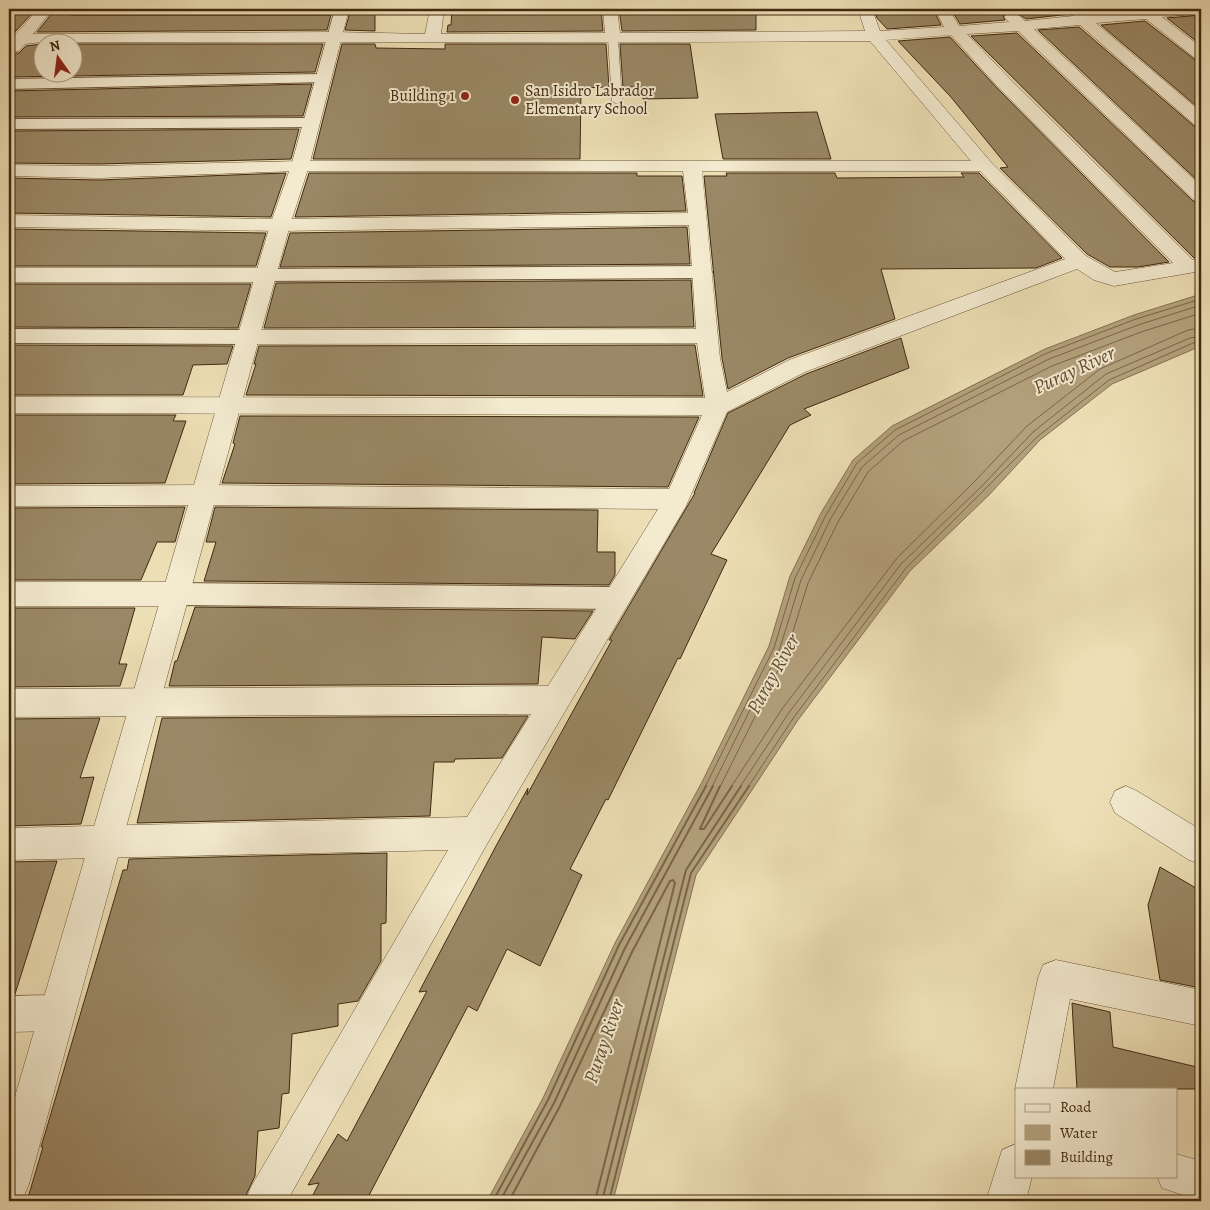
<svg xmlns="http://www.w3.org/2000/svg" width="1210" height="1210" viewBox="0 0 1210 1210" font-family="Alegreya,serif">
  <rect width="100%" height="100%" fill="#eddfb5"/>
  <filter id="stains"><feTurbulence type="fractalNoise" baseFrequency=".004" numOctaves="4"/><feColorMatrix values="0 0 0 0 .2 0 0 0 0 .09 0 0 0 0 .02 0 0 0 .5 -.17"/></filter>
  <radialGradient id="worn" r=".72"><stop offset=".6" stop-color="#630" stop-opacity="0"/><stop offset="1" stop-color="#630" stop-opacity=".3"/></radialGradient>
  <!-- water -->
  <polygon fill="#b3a17d" stroke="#857152" points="1201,294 1201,346 1112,384 1040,440 989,495 910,571 798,720 696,875 613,1201 487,1201 543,1098 615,943 702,782 769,646 790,576 821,513 853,460 892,426 1045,349 1134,315"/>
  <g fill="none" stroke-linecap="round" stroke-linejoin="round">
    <!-- shore-far1 -->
    <g stroke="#7a6547" stroke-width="1">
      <polyline points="705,787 774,648 795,578 826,515 857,463 895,430 1047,353 1136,319 1201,299"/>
      <polyline points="712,787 779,651 801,580 831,518 862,467 899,435 1049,359 1138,325 1201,305"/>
      <polyline points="720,787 786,654 808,583 838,522 868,472 903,441 1052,366 1141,332 1201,313"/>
      <polyline points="731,787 782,709 897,558 975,481 1027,426 1100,369 1188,330 1201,328"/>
      <polyline points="740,787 788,714 901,564 981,487 1033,432 1106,374 1190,338 1201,336"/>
      <polyline points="748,787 794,717 906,568 1037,437 1109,380 1193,343 1201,342"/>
    </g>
    <!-- shore -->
    <g stroke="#7a6547" stroke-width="2">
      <polyline points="720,786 700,829 704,829 732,786"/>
      <polyline points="493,1201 548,1100 619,945 706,786"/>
      <polyline points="500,1201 554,1103 625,948 713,786"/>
      <polyline points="509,1201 560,1106 632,952 670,881 673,880 675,883 595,1201"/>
      <polyline points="602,1201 686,870 741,786"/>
      <polyline points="609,1201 691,873 749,786"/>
    </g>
  </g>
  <!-- building -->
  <g fill="#9a8866" stroke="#412911">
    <polygon points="351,9 375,9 375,31 345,30"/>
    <polygon points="452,9 522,9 523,11 601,9 603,31 447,32 448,25 451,25"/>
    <polygon points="619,9 756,9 756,30 622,31"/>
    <polygon points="874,9 933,9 941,25 887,29 877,18"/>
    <polygon points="951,9 1069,9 1070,14 1026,19 1017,13 1009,12 1003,16 1005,20 960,24"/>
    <polygon points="9,12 33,12 15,32 9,32"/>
    <polygon points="53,12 63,12 71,15 331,15 327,30 37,32"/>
    <polygon points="1201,15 1201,45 1167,18"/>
    <polygon points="1145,21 1194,59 1201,62 1201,110 1101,25"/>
    <polygon points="1079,27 1194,126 1201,128 1201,184 1038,30"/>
    <polygon points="1017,33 1193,201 1201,204 1201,257 1194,258 971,36"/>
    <polygon points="950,37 997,88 1169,262 1138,267 1110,267 1087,254 1000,168 1008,167 950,96 898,41"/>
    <polygon points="42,44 42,72 72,72 72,44 323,44 315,72 9,77 9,54 19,53 26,46"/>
    <polygon points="342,44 375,44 376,48 445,49 445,44 606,44 609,87 581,88 580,159 313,159"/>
    <polygon points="620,44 690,44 698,98 643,99 642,87 623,87"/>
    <polygon points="312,84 303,116 9,117 9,91"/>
    <polygon points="817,112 831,159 723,159 715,114"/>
    <polygon points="299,129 291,159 99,164 9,163 9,131"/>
    <polygon points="286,173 271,217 9,213 9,178 99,180"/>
    <polygon points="309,173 637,173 637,176 682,176 686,211 295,217"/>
    <polygon points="726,173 835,173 837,178 964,177 961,173 979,173 1062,258 1036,268 881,269 895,319 788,358 728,389 722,358 704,176 727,176"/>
    <polygon points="687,227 690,264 280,267 290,233"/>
    <polygon points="9,229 266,233 256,266 9,266"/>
    <polygon points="691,280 694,327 264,328 276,283"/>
    <polygon points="9,284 251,284 238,328 9,327"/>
    <polygon points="901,338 909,368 804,409 811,415 790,425 711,554 727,560 680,659 678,658 608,800 606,799 570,869 582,875 540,966 507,949 477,1011 468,1006 366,1201 310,1201 319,1183 308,1185 338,1134 347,1141 427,991 419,992 496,846 528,788 527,795 612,640 609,640 695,493 694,493 728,413 806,374"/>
    <polygon points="9,345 233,346 227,364 193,365 183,395 9,395"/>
    <polygon points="695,345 703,396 246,395 256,364 254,364 259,346"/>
    <polygon points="9,415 176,415 173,421 186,421 165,483 9,484"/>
    <polygon points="240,416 699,417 668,487 222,483 235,444 233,443"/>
    <polygon points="185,507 175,542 157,542 141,580 9,580 9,508"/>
    <polygon points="215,507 598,510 597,552 615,552 615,575 609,585 204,581 216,542 206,542"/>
    <polygon points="195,607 593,611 575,639 542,637 538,684 169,686 175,661 177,661"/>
    <polygon points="9,608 135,608 119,664 127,664 120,686 9,687"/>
    <polygon points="528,716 502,758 455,759 454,762 434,762 430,816 137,823 162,718"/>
    <polygon points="100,718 80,778 94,777 81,824 9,826 9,719"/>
    <polygon points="387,853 386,923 381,924 381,961 358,1001 338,1004 338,1026 292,1034 289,1093 282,1094 279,1128 258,1131 255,1176 245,1197 224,1201 27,1201 43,1147 41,1147 44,1137 123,870 127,870 129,859"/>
    <polygon points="57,861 15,994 9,993 9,862"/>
    <polygon points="1160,867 1201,891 1201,988 1160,980 1148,905"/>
    <polygon points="1072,1003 1110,1012 1113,1047 1201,1068 1201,1089 1077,1089"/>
  </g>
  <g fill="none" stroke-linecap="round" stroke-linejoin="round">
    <defs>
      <polygon id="service" points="613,35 618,38 622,101 617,104 612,101 608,38"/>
      <g id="pedestrian">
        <polygon points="64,9 349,9 347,12 342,13 71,13 66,12"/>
        <polygon points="322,74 328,76 330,79 328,82 9,89 9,79"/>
        <polygon points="310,118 316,119 318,123 316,127 9,129 9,119"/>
        <polygon points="702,266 709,268 712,272 709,276 702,278 266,281 259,279 256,275 259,271 266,269"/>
        <polygon points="9,329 249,330 256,332 259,337 256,342 249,344 9,343"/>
        <polygon points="176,583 617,587 626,590 630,598 626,606 617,609 176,605 167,602 163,594 167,586"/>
      </g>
      <g id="minor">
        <path d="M38,9H53L33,34L333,32L425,34L430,9H444L441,34L605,33L603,9H617L620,33L865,31L858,9H872L880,31L944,27L935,9H949L959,26L1009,22L1004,17L1007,14C1015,12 1019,15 1025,21L1073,16L1070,11L1071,9H1083L1087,15L1138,10V9H1201V13L1162,17L1201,47V60L1195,58L1146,19L1096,23L1201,112V126L1195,125L1080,25L1034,29L1201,186V202L1194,200L1018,31L967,34L1010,79L1193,260L1201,259V271L1114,286L1094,280L1077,269L805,372L727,412L686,506L487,844L287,1201H245L251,1187L448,850L9,860V828L467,817L531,714L9,717V689L548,686L658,509L204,505L9,506V486L204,485L669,489L702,415L9,413V397L705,398L697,343L249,344L241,342L238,337L241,332L249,330L696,329L689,225L280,231L9,227V215L280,219L688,213L683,171H300L99,178L9,176V165L99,166L300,161H971L870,41C594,43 317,42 42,42L25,44L19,51L9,52V34H16ZM951,35L998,87L1173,263L1115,272L1086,256L991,162L886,40ZM702,171H980L1065,259L789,360L727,392L720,358Z"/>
        <polygon points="9,268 266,268 273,270 276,275 273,280 266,282 9,282"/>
        <polygon points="9,582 176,582 186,586 190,594 186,602 176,606 9,606"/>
        <polygon points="1126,786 1137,791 1201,830 1201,864 1189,860 1115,813 1110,802 1115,791"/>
        <polygon points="1056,960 1201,990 1201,1026 1070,999 1053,1089 1016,1089 1016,1092 1015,1089 1038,978 1043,965"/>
        <polygon points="57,995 70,1000 75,1013 70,1026 57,1031 9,1032 9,996"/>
        <polygon points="1016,1144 1016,1176 1032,1176 1026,1201 986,1201 1002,1150"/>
        <polygon points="1176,1154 1201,1161 1201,1201 1162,1188 1157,1176 1176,1176"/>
      </g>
      <polygon id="tertiary" points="335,9 349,9 309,166 290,225 29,1184 23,1198 9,1201 9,1117 270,225 291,166"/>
    </defs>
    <!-- service casing -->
    <use href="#service" stroke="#6c563a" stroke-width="1"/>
    <!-- pedestrian casing -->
    <use href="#pedestrian" stroke="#6c563a" stroke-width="2"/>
    <!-- minor casing -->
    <use href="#minor" stroke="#6c563a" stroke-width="1"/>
    <!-- tertiary casing -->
    <use href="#tertiary" stroke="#6c563a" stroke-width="1"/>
    <!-- service -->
    <use href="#service" fill="#f3eacf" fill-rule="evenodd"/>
    <!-- pedestrian -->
    <use href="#pedestrian" fill="#f3eacf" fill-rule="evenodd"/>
    <!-- minor -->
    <use href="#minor" fill="#f3eacf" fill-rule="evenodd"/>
    <!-- tertiary -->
    <use href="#tertiary" fill="#f3eacf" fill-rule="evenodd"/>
  </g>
  <!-- markers -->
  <g fill="#8f2418" stroke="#f3eacf" stroke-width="2">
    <circle cx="465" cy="96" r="5"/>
    <circle cx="515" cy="100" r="5"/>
  </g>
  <g text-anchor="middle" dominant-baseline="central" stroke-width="4" stroke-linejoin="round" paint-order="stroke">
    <!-- far-poi labels -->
    <g font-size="16" fill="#412911" stroke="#f3eacf" text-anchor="start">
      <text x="525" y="91">San Isidro Labrador<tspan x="525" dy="18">Elementary School</tspan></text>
      <text x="455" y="96" text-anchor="end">Building 1</text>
    </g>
    <!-- water labels -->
    <g font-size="20" font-style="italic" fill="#634d31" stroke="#f3eacf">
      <text transform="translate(1074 370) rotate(-25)">Puray River</text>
      <text transform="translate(773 674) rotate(-61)">Puray River</text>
      <text transform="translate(604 1041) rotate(-71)">Puray River</text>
    </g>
  </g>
  <!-- margin -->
  <rect width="1210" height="1210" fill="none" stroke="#eddfb5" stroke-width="30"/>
  <rect x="10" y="10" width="1190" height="1190" fill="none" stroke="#412911" stroke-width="2.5"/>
  <rect x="15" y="15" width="1180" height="1180" fill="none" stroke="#412911"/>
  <!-- legend -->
  <rect x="1015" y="1088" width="162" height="90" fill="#f3eacf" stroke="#ac9d83"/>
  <rect x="1025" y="1104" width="25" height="8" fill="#f3eacf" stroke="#ac9d83"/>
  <text x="1060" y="1112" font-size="15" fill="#412911">Road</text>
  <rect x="1025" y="1125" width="25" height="15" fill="#b3a17d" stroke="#ac9d83"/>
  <text x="1060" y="1138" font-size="15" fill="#412911">Water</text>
  <rect x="1025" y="1150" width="25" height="15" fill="#9a8866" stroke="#ac9d83"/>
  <text x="1060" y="1162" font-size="15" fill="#412911">Building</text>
  <!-- north arrow -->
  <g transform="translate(58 58) rotate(346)"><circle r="24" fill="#f3eacf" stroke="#ac9d83"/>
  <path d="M0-4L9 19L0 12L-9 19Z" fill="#8f2418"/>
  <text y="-8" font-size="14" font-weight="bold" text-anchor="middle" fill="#412911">N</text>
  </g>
  <rect width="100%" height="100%" filter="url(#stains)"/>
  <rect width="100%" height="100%" fill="url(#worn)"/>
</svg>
